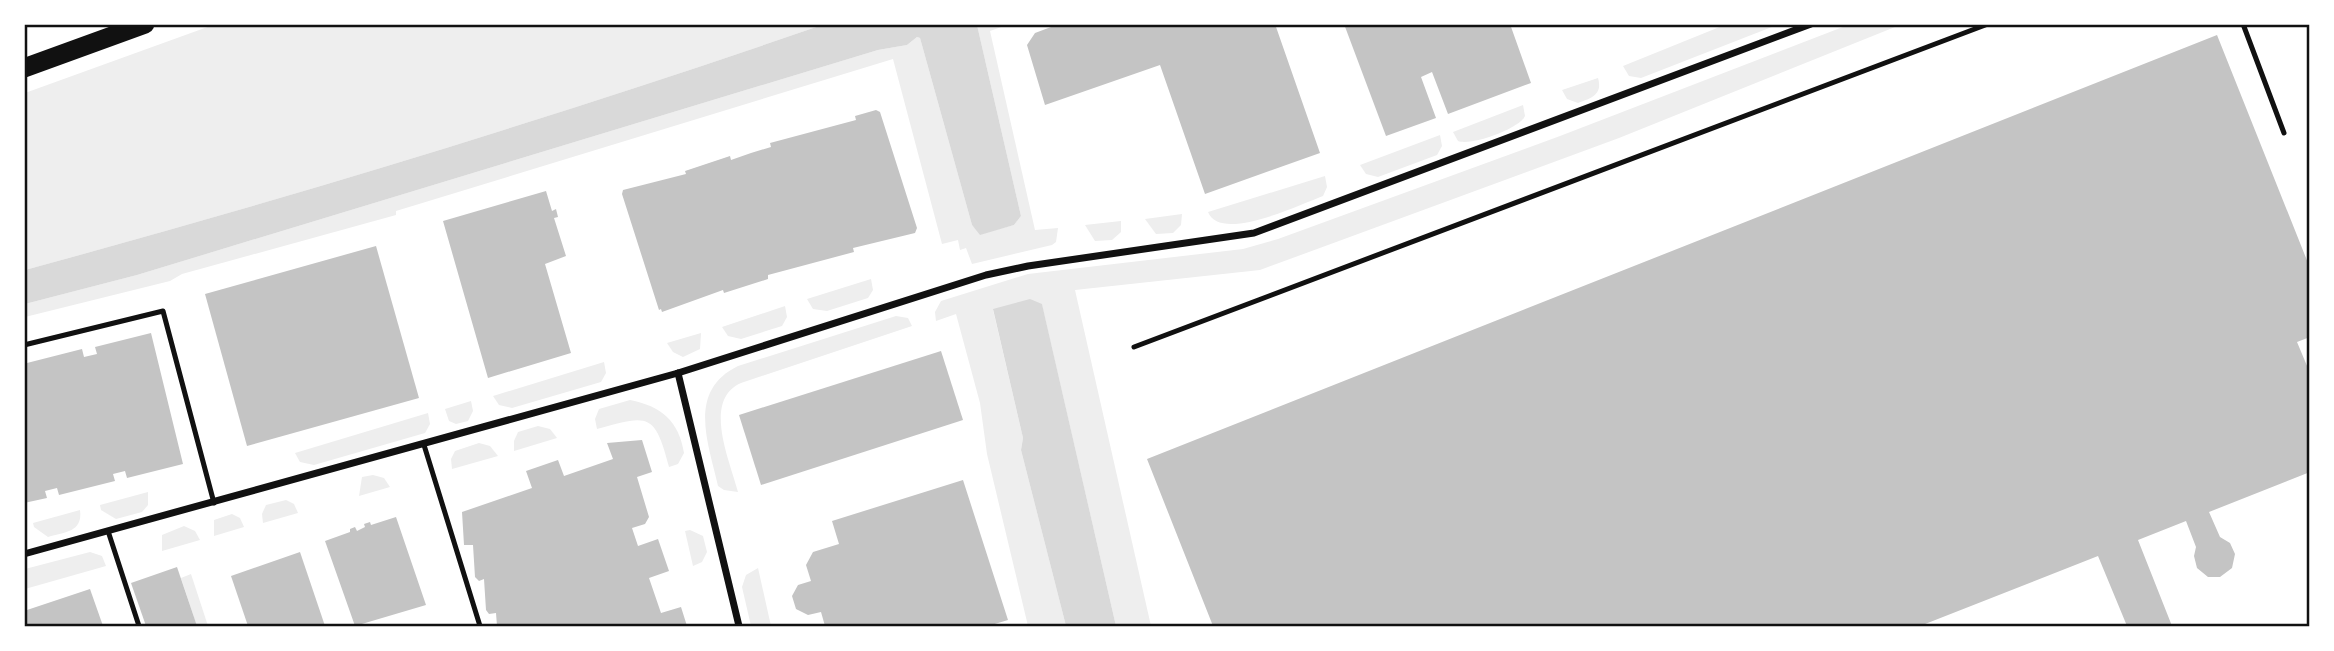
<svg xmlns="http://www.w3.org/2000/svg" width="2334" height="651" viewBox="0 0 2334 651" font-family="'DejaVu Sans',sans-serif">
  <rect width="100%" height="100%" fill="#fff"/>
  <!-- green -->
  <g fill="#eee">
    <polygon points="1727,24 1777,25 1641,78 1629,76 1623,66"/>
    <path d="M213,25H822C559,116 293,197 25,270V93Z"/>
    <polygon points="977,25 1007,25 990,31 1035,230 1058,228 1056,242 1052,245 972,264 966,248 960,250 958,240 942,244 893,59 396,211 396,215 182,274 170,281 25,317 25,304 137,275 878,50 907,45 917,37 920,38 972,225 980,234 1014,225 1021,216"/>
    <polygon points="1848,25 1900,25 1619,138 1260,270 1075,290 1151,626 1116,626 1042,305 993,310 1023,438 1021,450 1066,626 1028,626 987,454 980,403 956,314 936,321 935,312 941,301 1028,274 1243,249 1278,239 1560,136"/>
    <path d="M1598,78C1603,95 1591,98 1578,103L1567,99L1562,90Z"/>
    <path d="M1523,105L1525,116C1519,129 1471,146 1458,141L1453,132Z"/>
    <polygon points="1440,135 1442,146 1437,155 1378,177 1366,174 1360,165"/>
    <path d="M1325,176L1327,187L1323,196C1299,205 1220,243 1208,212Z"/>
    <polygon points="1182,214 1181,225 1173,233 1156,234 1145,219"/>
    <polygon points="1121,221 1121,232 1112,240 1095,241 1085,225"/>
    <polygon points="871,279 873,290 868,298 827,311 813,309 807,299"/>
    <polygon points="785,306 787,317 782,326 741,339 728,336 722,327"/>
    <path d="M896,316L908,318L912,326L741,383C702,400 730,461 738,492L724,490L718,486C708,442 687,391 738,366Z"/>
    <polygon points="701,333 700,349 683,357 673,352 667,343"/>
    <polygon points="604,362 606,373 601,382 512,408 499,405 493,396"/>
    <path d="M630,400C661,406 679,421 684,453L678,464L669,467C655,413 649,414 597,429L595,419L599,409Z"/>
    <polygon points="471,401 473,411 468,421 456,424 449,421 445,409"/>
    <polygon points="428,413 430,424 425,433 314,465 300,462 295,453"/>
    <polygon points="538,426 550,429 557,438 514,451 514,441 518,432"/>
    <polygon points="479,443 490,446 498,456 452,469 451,459 455,451"/>
    <polygon points="373,475 384,478 390,487 359,496 362,477"/>
    <polygon points="148,492 148,505 142,512 116,519 101,510 100,505"/>
    <polygon points="286,500 294,504 298,513 263,523 262,514 266,505"/>
    <path d="M80,510C83,532 65,532 48,537L34,527L33,523Z"/>
    <polygon points="232,514 240,518 244,527 214,536 214,520"/>
    <polygon points="184,526 195,531 200,540 162,551 162,535"/>
    <polygon points="690,530 703,536 707,552 702,562 693,566 685,531"/>
    <polygon points="90,552 102,556 106,566 25,589 25,569"/>
    <polygon points="758,568 771,626 751,626 742,587 746,575"/>
    <polygon points="191,574 208,626 197,626 181,578"/>
  </g>
  <!-- water -->
  <g fill="#d9d9d9">
    <path d="M822,25H977L1021,216L1014,225L980,235L972,225L920,38L917,37L907,45L878,50L137,275L25,304V270C293,197 559,116 822,25Z"/>
    <polygon points="1030,299 1042,304 1116,626 1066,626 1021,450 1023,438 993,309"/>
  </g>
  <!-- building -->
  <g fill="#c4c4c4">
    <polygon points="1059,24 1275,24 1320,153 1205,194 1160,65 1045,105 1027,45 1035,33"/>
    <polygon points="1344,24 1510,24 1531,83 1448,114 1432,72 1421,77 1436,118 1386,136"/>
    <polygon points="2217,35 2310,268 2310,337 2297,342 2310,373 2310,472 2209,512 2220,537 2230,543 2235,554 2232,568 2220,577 2208,577 2197,568 2194,556 2196,547 2186,521 2138,540 2172,626 2127,626 2098,556 1920,626 1213,626 1147,459"/>
    <polygon points="876,110 880,112 917,228 915,233 853,248 854,252 768,275 768,279 724,293 723,290 662,312 661,309 659,310 622,194 623,190 686,174 685,171 730,156 731,160 751,153 771,147 770,143 856,120 855,116"/>
    <polygon points="546,191 552,211 556,209 558,217 554,218 566,256 545,264 571,353 488,378 443,221"/>
    <polygon points="376,246 419,398 247,446 205,294"/>
    <polygon points="151,333 183,464 127,478 125,471 113,474 115,481 59,495 57,488 45,491 47,498 24,503 27,363 82,349 84,357 97,354 95,347"/>
    <polygon points="941,351 963,420 761,485 739,415"/>
    <polygon points="642,440 652,472 637,477 649,517 645,524 632,528 638,546 658,539 669,571 649,578 661,613 681,607 687,626 497,626 496,613 489,614 486,610 484,579 479,581 475,577 473,545 464,545 462,512 532,488 526,471 558,460 564,476 613,459 607,443"/>
    <polygon points="963,480 1008,620 988,626 825,626 821,612 808,615 796,609 792,596 798,585 811,581 806,565 813,552 839,544 832,521"/>
    <polygon points="396,517 426,605 355,626 325,541 350,532 350,529 355,527 357,531 365,527 364,524 370,522 371,525"/>
    <polygon points="300,552 325,626 248,626 231,576"/>
    <polygon points="177,567 197,626 146,626 131,583"/>
    <polygon points="90,589 103,626 27,626 24,611"/>
  </g>
  <g fill="none" stroke-linecap="round" stroke-linejoin="round">
    <!-- service -->
    <g stroke="#111" stroke-width="5">
      <polyline points="2243,24 2284,133"/>
      <polyline points="24,345 163,311 214,503"/>
      <polyline points="1134,347 1988,24"/>
      <polyline points="424,445 480,626"/>
      <polyline points="108,531 139,626"/>
    </g>
    <!-- minor -->
    <g stroke="#111" stroke-width="7">
      <polyline points="678,373 739,626"/>
      <polyline points="24,554 678,373 986,275 1028,266 1254,233 1811,24"/>
    </g>
    <!-- trunk -->
    <polyline stroke="#111" stroke-width="19" points="24,68 145,24"/>
  </g>
  <!-- border -->
  <rect width="2334" height="651" fill="none" stroke="#ffffff" stroke-width="52"/>
  <rect x="26" y="26" width="2282" height="599" fill="none" stroke="#111" stroke-width="2.5"/>
</svg>
